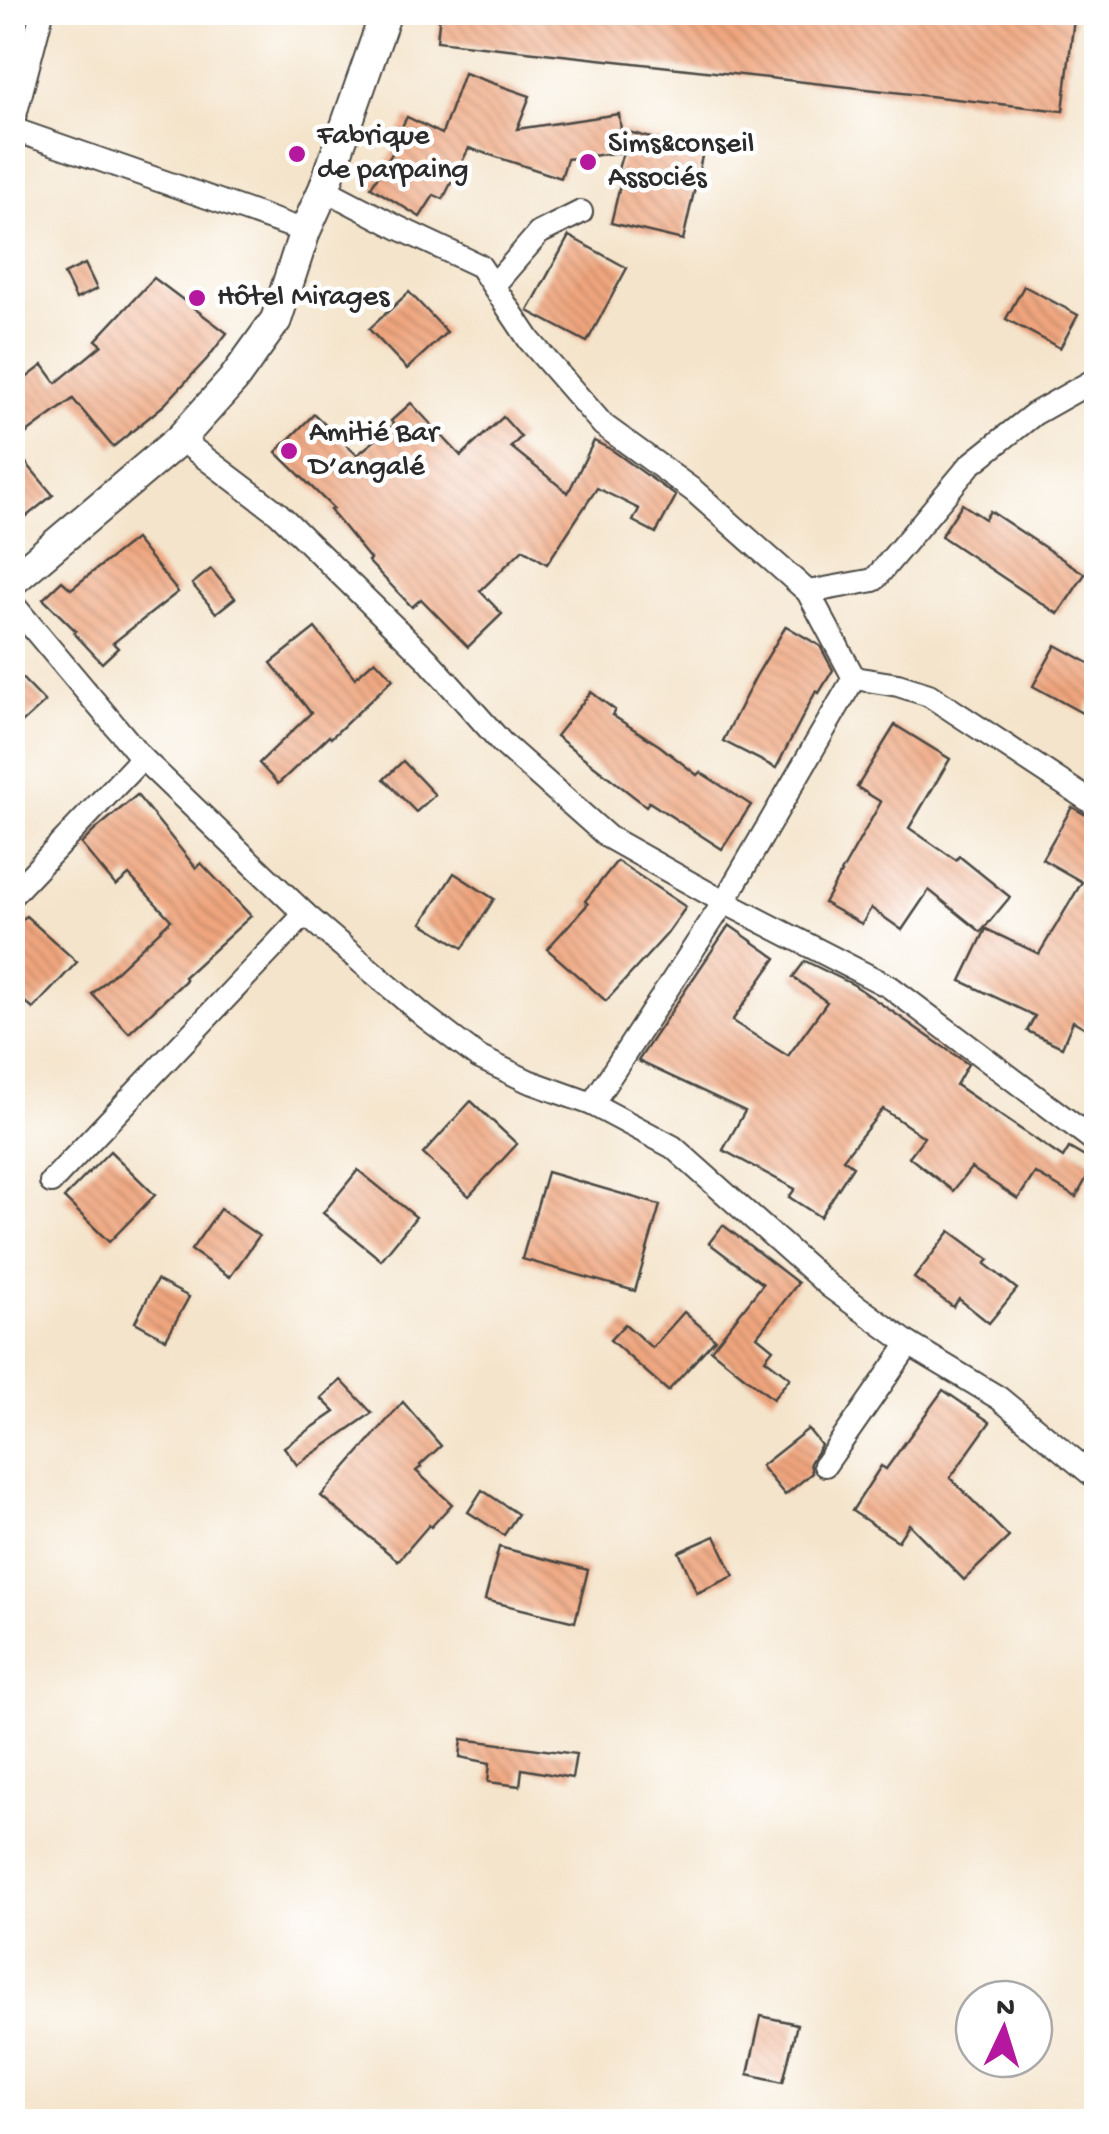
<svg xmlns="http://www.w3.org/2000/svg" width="1109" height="2134" viewBox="0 0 1109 2134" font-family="'Gochi Hand',sans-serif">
  <defs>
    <pattern id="building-back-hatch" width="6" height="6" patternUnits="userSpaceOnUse" patternTransform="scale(2.5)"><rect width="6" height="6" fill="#f0a67e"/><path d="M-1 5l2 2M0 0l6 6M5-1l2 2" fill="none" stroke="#c38767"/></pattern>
  </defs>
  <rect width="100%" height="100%" fill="#fff"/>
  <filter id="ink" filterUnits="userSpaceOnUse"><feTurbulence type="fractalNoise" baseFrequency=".01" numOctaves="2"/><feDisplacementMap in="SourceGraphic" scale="20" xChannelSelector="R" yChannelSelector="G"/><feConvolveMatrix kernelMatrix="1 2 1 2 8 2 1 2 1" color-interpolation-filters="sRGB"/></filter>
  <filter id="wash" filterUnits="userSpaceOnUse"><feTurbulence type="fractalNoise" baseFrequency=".0048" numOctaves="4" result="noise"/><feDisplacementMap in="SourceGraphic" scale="40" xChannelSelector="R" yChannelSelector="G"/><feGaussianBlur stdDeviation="2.25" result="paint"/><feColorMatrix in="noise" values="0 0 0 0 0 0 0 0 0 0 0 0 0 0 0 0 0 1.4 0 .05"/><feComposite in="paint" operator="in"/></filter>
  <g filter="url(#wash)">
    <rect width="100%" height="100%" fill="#f4e4cb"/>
    <g id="blocks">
      <!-- building -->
      <g fill="url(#building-back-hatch)">
        <polygon points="440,12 1029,12 1074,18 1063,111 437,41"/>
        <polygon points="464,73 530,96 517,129 619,114 621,130 703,152 683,240 611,223 622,177 616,176 623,152 567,159 561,178 469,148 443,199 434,195 420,217 371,187 398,144 394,142 407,117 442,134"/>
        <polygon points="569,236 627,268 587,342 528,311"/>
        <polygon points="85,264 97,289 76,299 64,274"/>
        <polygon points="154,278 227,333 207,359 164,405 113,447 73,399 12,444 12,389 43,365 56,383 102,345 96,340"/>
        <polygon points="1024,286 1078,315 1060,348 1006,319"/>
        <polygon points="409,292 447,332 407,369 369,329"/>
        <polygon points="411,403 461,456 503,417 521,437 511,447 568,493 594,441 612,450 676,496 656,533 633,521 639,509 597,488 547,564 523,549 480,591 502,614 468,647 421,599 412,607 368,561 370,559 330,510 333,508 276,452 314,414 357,455 394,425 391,421"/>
        <polygon points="12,446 53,495 12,528"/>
        <polygon points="962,504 985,519 990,511 1085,574 1058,614 941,536"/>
        <polygon points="135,539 178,592 113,643 118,648 102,663 74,633 76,631 43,599 62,581 71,589"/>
        <polygon points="211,569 235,598 216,613 192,584"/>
        <polygon points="786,626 820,646 833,670 819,693 816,691 776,768 723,741 756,676"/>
        <polygon points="315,628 355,678 375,660 393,679 331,738 329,736 278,784 259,763 311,713 271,663"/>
        <polygon points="1056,645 1096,667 1096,693 1084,714 1033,686"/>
        <polygon points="12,668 45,702 12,732"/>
        <polygon points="591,692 615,710 612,715 660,746 697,775 700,772 751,805 722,849 649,802 646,806 556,736"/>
        <polygon points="895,725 950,759 909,828 956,860 959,856 1010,897 981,932 929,890 902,930 871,908 862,924 824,903 881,802 857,787"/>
        <polygon points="403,761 435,795 416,812 384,779"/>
        <polygon points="137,795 196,868 201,863 251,916 184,977 186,980 129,1033 92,994 171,920 129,875 116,886 81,844 95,830"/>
        <polygon points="1072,807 1096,821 1096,1034 1073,1021 1062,1047 1027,1031 1035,1016 961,981 986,929 1039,954 1082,882 1042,859"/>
        <polygon points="617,861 686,907 667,934 606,1001 547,949 588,904 585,901"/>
        <polygon points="454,873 494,899 463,948 422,923"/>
        <polygon points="26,916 77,962 33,1009 12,991 12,931"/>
        <polygon points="729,925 776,958 732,1021 788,1056 827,1002 793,977 805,961 854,985 968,1064 956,1085 1063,1158 1069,1148 1095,1163 1076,1197 1035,1173 1018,1199 971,1168 953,1191 909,1157 924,1137 883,1109 843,1159 853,1166 820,1217 789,1197 795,1189 723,1150 745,1111 638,1061"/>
        <polygon points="471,1101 517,1144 469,1196 423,1154"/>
        <polygon points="110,1151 155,1195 109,1242 64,1198"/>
        <polygon points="358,1170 416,1217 381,1260 323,1213"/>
        <polygon points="547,1172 660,1205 635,1291 522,1259"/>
        <polygon points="220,1209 259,1236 230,1277 191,1250"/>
        <polygon points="723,1225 798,1283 757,1336 773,1349 765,1359 790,1378 773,1399 711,1350 763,1284 709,1243"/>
        <polygon points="950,1231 989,1260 985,1264 1017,1289 989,1323 959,1299 953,1307 914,1278"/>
        <polygon points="157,1280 189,1297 166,1339 135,1322"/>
        <polygon points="684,1312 715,1339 668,1391 610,1340 625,1324 652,1348"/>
        <polygon points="341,1380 372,1413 297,1465 284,1447 335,1412 321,1398"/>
        <polygon points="943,1390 990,1422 950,1478 1009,1537 964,1580 909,1524 898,1541 852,1511 881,1466 886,1469"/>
        <polygon points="403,1402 441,1446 420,1465 421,1467 416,1471 452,1504 431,1527 429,1525 398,1561 321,1496"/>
        <polygon points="808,1429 821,1445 810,1463 812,1473 785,1495 761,1466"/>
        <polygon points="482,1490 518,1514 504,1535 468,1512"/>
        <polygon points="715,1536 734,1576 697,1593 679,1552"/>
        <polygon points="499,1547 588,1570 575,1622 485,1600"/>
        <polygon points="462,1739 576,1754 572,1778 522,1769 520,1786 488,1782 490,1763 460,1757"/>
        <polygon points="761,2016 797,2024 783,2082 748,2074"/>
      </g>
    </g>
  </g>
  <g filter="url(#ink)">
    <use href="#blocks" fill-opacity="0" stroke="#494743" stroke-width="2.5"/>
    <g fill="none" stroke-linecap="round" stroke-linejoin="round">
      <defs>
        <g id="street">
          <polyline points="12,127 42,12"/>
          <polyline points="12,129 305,231"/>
          <polyline points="324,189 399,228 480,266 530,341 603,425 694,491 808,592 854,678 898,685 929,695 1096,805"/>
          <polyline points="494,285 539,233 581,212"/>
          <polyline points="180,439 278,513 427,659 502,743 608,837 724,902 890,987 1096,1142"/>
          <polyline points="808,592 874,580 970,465 1034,414 1096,379"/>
          <polyline points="12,603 142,758 305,914 424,1016 478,1057 528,1081 592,1104 673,1147 829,1286 909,1344 999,1398 1096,1478"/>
          <polyline points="12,895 142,758"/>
          <polyline points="592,1104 724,902 854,678"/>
          <polyline points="51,1182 305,914"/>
          <polyline points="825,1465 909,1344"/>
        </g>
        <polyline id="secondary" points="12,581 180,439 233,380 276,320 305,231 324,189 386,12"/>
      </defs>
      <!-- street casing -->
      <use href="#street" stroke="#494743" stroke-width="26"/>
      <!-- secondary casing -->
      <use href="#secondary" stroke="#494743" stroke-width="34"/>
      <!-- street -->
      <use href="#street" stroke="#fff" stroke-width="22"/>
      <!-- secondary -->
      <use href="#secondary" stroke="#fff" stroke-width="30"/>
    </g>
  </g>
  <!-- markers -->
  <g fill="#b5179e" stroke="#fff" stroke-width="4">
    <circle cx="297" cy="154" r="10"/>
    <circle cx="588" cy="162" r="10"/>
    <circle cx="197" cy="298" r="10"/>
    <circle cx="289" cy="451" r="10"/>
  </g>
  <g text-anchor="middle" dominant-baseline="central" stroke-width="9" stroke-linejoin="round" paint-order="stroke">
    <!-- poi labels -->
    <g font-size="30" fill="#2b2b2b" stroke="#fff" text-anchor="start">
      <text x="317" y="137">Fabrique<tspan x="317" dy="34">de parpaing</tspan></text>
      <text x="608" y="145">Sims&amp;conseil<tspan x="608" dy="34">Associés</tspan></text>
      <text x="217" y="298">Hôtel Mirages</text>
      <text x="309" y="434">Amitié Bar<tspan x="309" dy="34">D’angalé</tspan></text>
    </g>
  </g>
  <!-- margin -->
  <rect width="1109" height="2134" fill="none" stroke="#fff" stroke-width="50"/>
  <!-- north arrow -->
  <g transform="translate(1004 2029) rotate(4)"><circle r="48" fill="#ffffff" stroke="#aaaaaa" stroke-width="2.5"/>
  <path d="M0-8L18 38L0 25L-18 38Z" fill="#b5179e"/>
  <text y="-15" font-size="28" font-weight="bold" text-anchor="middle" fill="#2b2b2b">N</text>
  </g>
</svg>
